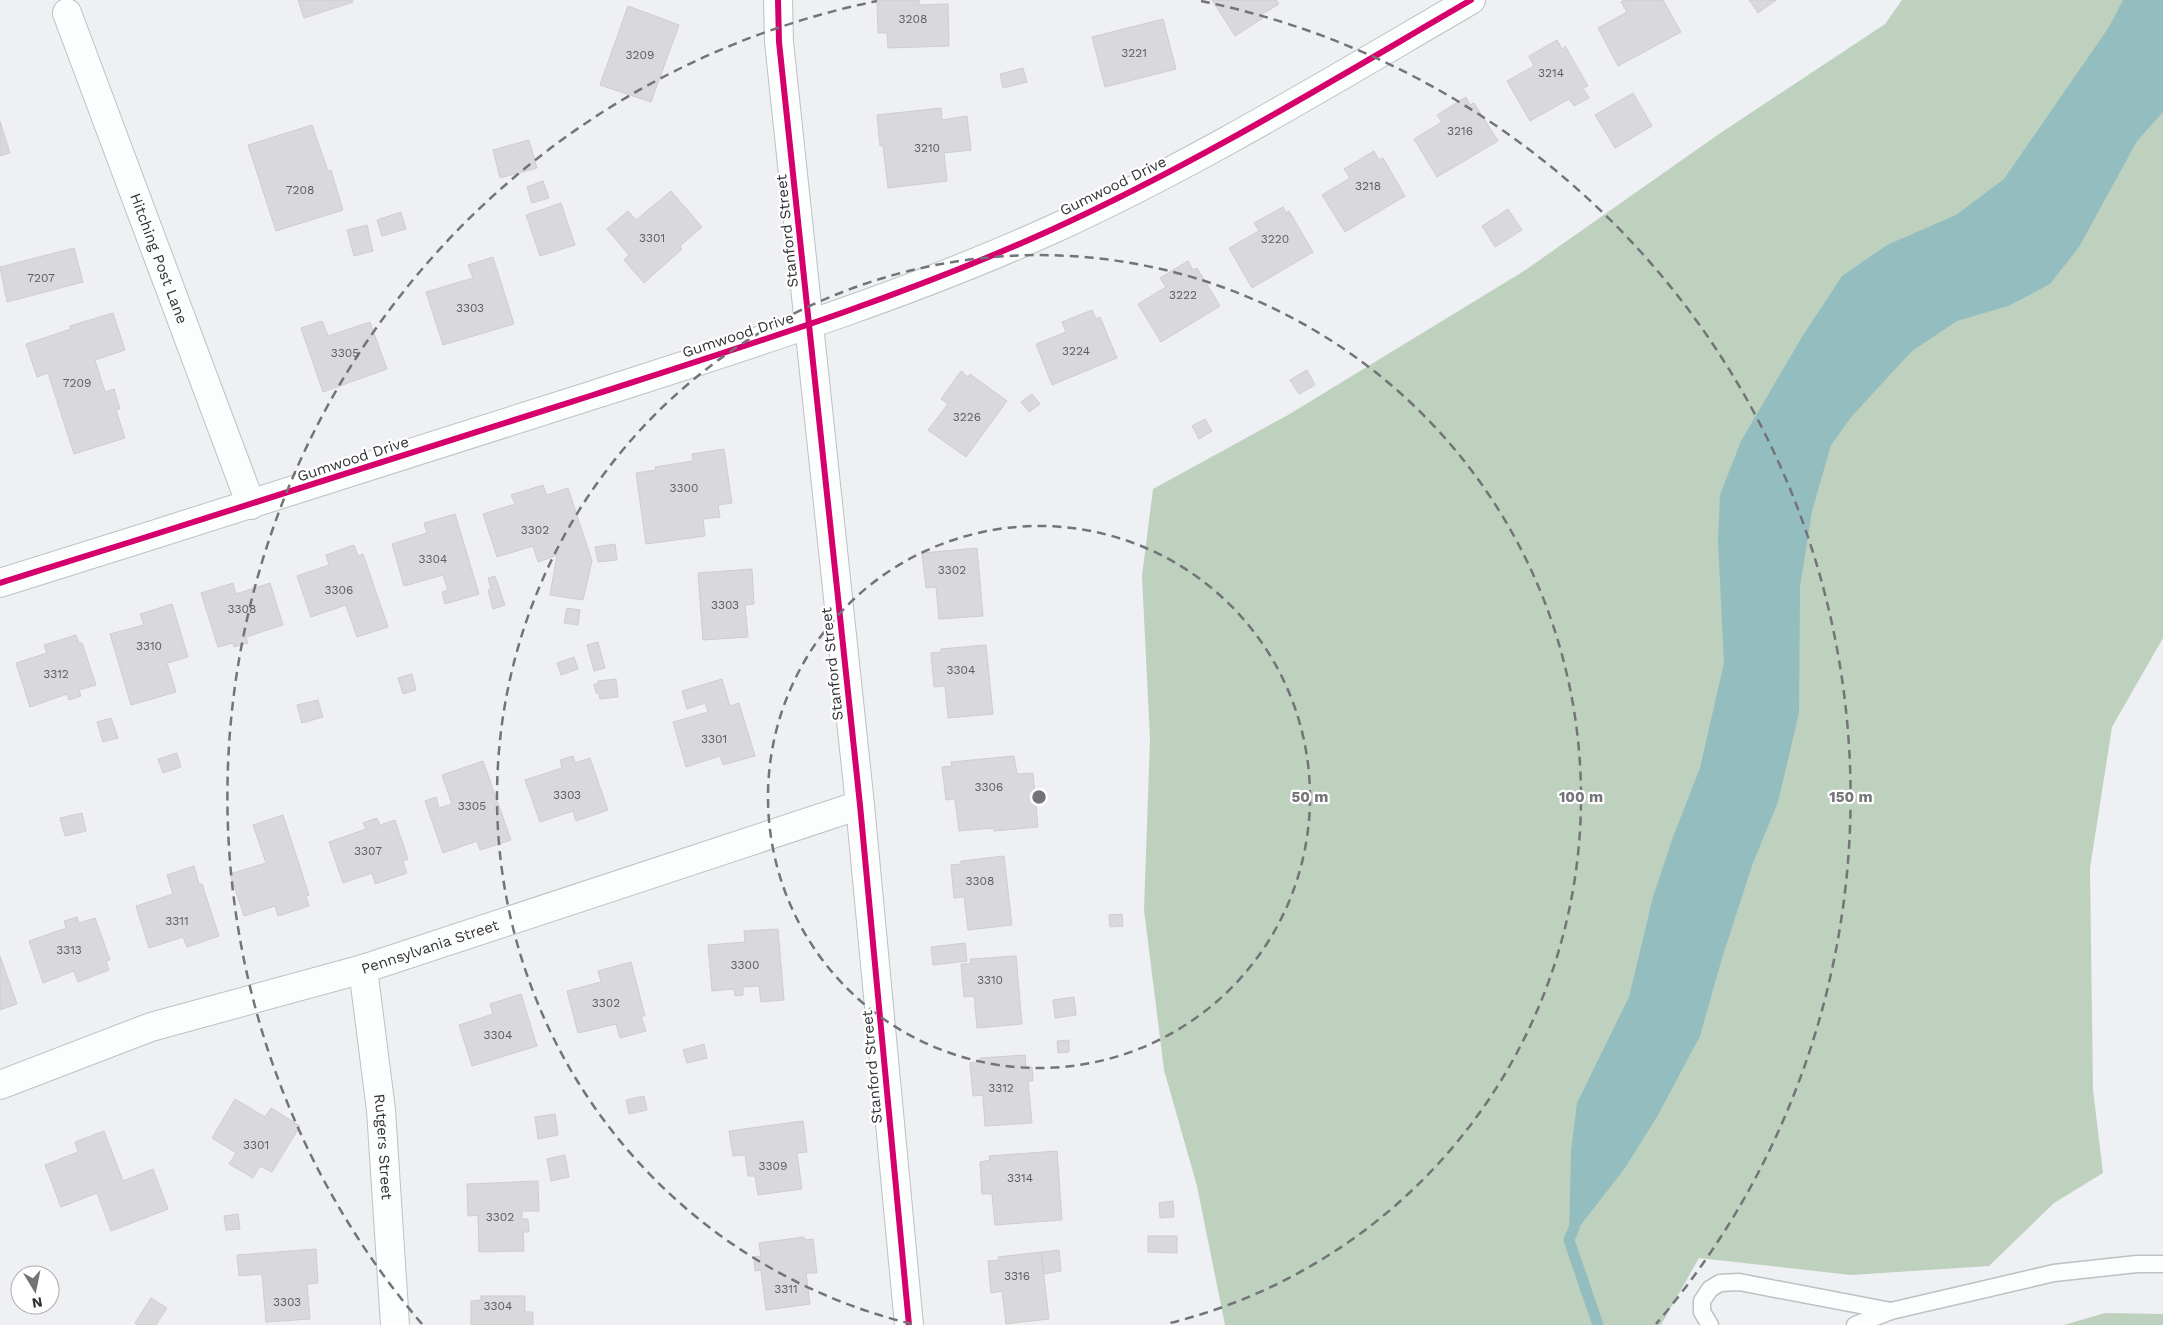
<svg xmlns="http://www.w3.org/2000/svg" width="2163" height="1325" viewBox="0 0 2163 1325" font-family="'Work Sans',sans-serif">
  <rect width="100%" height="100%" fill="#eef0f4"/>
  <!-- forest -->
  <g fill="#bed0be">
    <polygon points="1902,0 2163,0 2163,638 2112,727 2090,868 2093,1090 2103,1173 2054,1203 1989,1266 1851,1275 1699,1258 1661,1325 1225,1325 1197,1186 1164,1070 1144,910 1150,739 1142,576 1153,489 1288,415 1524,271 1719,134 1885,24"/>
    <polygon points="2105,1313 2163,1314 2163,1325 2064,1325"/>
  </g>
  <!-- water -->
  <polygon fill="#94bdc0" points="2123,0 2163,0 2163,112 2137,141 2079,247 2050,284 2008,306 1957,321 1912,351 1852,416 1831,445 1812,511 1800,587 1799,713 1778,802 1753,863 1722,958 1700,1036 1658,1115 1625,1168 1569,1240 1571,1151 1577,1103 1629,997 1653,897 1673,837 1700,768 1724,663 1718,541 1720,495 1741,441 1802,337 1842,276 1887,245 1956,215 2004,179 2109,27"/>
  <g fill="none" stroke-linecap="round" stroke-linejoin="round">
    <!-- stream -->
    <polyline stroke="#94bdc0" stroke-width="11" points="1574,1228 1569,1240 1598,1325"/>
  </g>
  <!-- building -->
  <g fill="#d9d8da" stroke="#cecdcf">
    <polygon points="298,0 352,0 353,2 304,18"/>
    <polygon points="877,0 919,0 919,5 948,4 949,46 888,48 887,33 878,33"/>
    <polygon points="1212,0 1276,0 1279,4 1261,15 1263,18 1235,36"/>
    <polygon points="1625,0 1663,0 1681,32 1618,66 1598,28 1627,12 1621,2"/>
    <polygon points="1749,0 1776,0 1758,13"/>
    <polygon points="628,6 679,25 651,102 600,85"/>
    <polygon points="1163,19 1176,69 1105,87 1092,37"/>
    <polygon points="1557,40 1562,49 1565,46 1588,86 1583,88 1589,98 1574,106 1569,99 1530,121 1507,81 1534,66 1529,56"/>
    <polygon points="1023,68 1027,82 1003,88 1000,74"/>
    <polygon points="1633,93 1652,126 1615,148 1595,115"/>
    <polygon points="1466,97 1470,105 1474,103 1498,141 1437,177 1414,139 1442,122 1437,115"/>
    <polygon points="941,108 942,120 967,116 971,150 944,153 947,181 888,188 883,145 880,146 877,115"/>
    <polygon points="0,121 10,153 0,156"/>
    <polygon points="312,125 328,171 331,170 343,210 276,231 248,145"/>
    <polygon points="529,140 537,168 500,178 493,150"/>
    <polygon points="1374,151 1379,160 1383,158 1405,196 1345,232 1322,195 1350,178 1344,169"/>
    <polygon points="543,181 549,198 532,203 527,187"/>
    <polygon points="671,191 702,227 680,246 682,249 644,283 624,260 629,255 607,229 628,211 636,220"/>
    <polygon points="561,203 575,245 540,256 526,215"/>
    <polygon points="1283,207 1286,213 1289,211 1313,252 1252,288 1229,248 1259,231 1254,223"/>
    <polygon points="1508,209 1522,230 1495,247 1482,226"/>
    <polygon points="401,212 406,229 382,236 377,220"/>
    <polygon points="367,225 373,251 354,256 347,230"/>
    <polygon points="74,248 83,282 7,302 0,267"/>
    <polygon points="493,257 514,324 443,345 426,292 473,278 468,265"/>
    <polygon points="1188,261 1193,270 1197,268 1220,306 1161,342 1138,304 1166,287 1160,278"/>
    <polygon points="1092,310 1096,319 1100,317 1117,358 1052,385 1036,344 1066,332 1062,322"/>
    <polygon points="113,313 125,350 95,360 105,392 114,389 120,409 116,410 125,438 74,454 48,373 37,377 26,344 71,329 70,326"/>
    <polygon points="322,321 328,336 370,322 387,369 323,392 301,328"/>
    <polygon points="1307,370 1315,385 1299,394 1290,380"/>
    <polygon points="961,371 968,377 970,374 1007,401 966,457 928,430 948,404 941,399"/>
    <polygon points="1032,394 1040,404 1029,412 1021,402"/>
    <polygon points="1205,419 1212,431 1199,439 1192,426"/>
    <polygon points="724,449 732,503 718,505 720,517 703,519 705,536 646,544 636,473 656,470 655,467 693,461 692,454"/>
    <polygon points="543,485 547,495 568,488 592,561 583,600 550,595 557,555 538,562 533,546 497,557 483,514 515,504 511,495"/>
    <polygon points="455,514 479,594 445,604 442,592 448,590 443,575 404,586 392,544 427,533 424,523"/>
    <polygon points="615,544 617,560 598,562 595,547"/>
    <polygon points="354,545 358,556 363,554 388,627 357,637 346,605 311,617 297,576 329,565 326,555"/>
    <polygon points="977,548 983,616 939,619 936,587 926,588 922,553"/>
    <polygon points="752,569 754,604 745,605 748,637 703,640 698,573"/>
    <polygon points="495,576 505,605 493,609 488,590 491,589 488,578"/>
    <polygon points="233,583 236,594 270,583 283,625 246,637 248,643 234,647 233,643 218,647 201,593"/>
    <polygon points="172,604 188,657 167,663 176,692 131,705 110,634 144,625 140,614"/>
    <polygon points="567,608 580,610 578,625 564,623"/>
    <polygon points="76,635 79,643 82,643 96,685 79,690 81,696 69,700 67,694 30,707 16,663 47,653 44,645"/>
    <polygon points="598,642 605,668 594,671 587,645"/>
    <polygon points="986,645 993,714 948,718 945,686 934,687 931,653 941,652 941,649"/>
    <polygon points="574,657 578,669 561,675 557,663"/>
    <polygon points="412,674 416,690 403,694 398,678"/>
    <polygon points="616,679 618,697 600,699 599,693 596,693 594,684 598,684 598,681"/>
    <polygon points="722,679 730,706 739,703 755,756 723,765 720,756 686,767 673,722 708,712 705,703 687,709 682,691"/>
    <polygon points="318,700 323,717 302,723 297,705"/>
    <polygon points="111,718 118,738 103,742 97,722"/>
    <polygon points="177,753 181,767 163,773 158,759"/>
    <polygon points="573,756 575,763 590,758 608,810 576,821 573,811 540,822 525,780 562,768 560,760"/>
    <polygon points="1014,756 1017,774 1033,773 1038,827 994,831 994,828 959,831 955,799 946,800 942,767 952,766 951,762"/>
    <polygon points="483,761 511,840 480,850 477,841 443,853 425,801 436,797 439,808 452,804 442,775"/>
    <polygon points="82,813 86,831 65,836 60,818"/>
    <polygon points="283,815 309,895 306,896 309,906 278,916 275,906 244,916 230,874 266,863 253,825"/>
    <polygon points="377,818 380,825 395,820 408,859 403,861 407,873 375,884 372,873 343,883 329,842 366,829 363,823"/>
    <polygon points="1004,856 1012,925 968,930 964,897 954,898 951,865 961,864 961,861"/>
    <polygon points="194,866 199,884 202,884 219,936 187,947 183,937 149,948 136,906 173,894 167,875"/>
    <polygon points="1122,914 1123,926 1110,927 1109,915"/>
    <polygon points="77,917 79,923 95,918 110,960 106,961 109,970 78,982 74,971 43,983 29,941 66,928 64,921"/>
    <polygon points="778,929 784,1000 761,1002 759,986 743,987 743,995 735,996 734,989 712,991 708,945 745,942 744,931"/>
    <polygon points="965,943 967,961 933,965 931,947"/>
    <polygon points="0,956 17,1004 0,1010"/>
    <polygon points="1016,956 1022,1024 977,1028 974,996 964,997 961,964 971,964 970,959"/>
    <polygon points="631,962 645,1016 641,1016 646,1031 620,1038 616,1024 578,1033 567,991 601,982 598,971"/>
    <polygon points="521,994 537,1046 472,1066 459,1025 493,1014 490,1004"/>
    <polygon points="1074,997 1076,1015 1055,1018 1053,1000"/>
    <polygon points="1069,1040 1069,1052 1058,1053 1057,1041"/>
    <polygon points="704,1044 707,1058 687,1063 683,1050"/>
    <polygon points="1025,1055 1026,1068 1032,1067 1033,1081 1028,1081 1032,1123 985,1126 983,1095 973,1096 970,1063 980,1062 980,1058"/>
    <polygon points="644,1096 647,1110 629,1114 626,1100"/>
    <polygon points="235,1099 265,1117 271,1108 300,1126 272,1172 260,1166 253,1178 229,1164 236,1153 212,1138"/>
    <polygon points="555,1114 558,1135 538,1139 535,1117"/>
    <polygon points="803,1121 807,1152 797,1153 802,1189 758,1195 755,1176 748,1176 745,1155 733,1156 729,1131"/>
    <polygon points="104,1131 123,1181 153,1169 168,1209 111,1231 97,1193 61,1207 45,1165 78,1152 75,1142"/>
    <polygon points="1057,1151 1062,1220 995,1225 992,1194 982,1194 980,1162 990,1160 989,1156"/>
    <polygon points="565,1155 569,1177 551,1181 547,1159"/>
    <polygon points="538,1181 539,1211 522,1211 522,1219 528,1219 529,1232 523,1232 524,1251 479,1252 478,1215 468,1216 467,1184"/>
    <polygon points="1173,1201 1174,1217 1160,1218 1159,1203"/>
    <polygon points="238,1214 240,1229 226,1230 224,1216"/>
    <polygon points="1148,1236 1177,1236 1177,1253 1148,1252"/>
    <polygon points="804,1237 805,1240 813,1239 817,1273 806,1273 810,1304 766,1310 761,1270 755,1271 754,1257 761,1256 759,1243"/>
    <polygon points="316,1249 318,1283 307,1284 310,1319 266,1322 262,1274 239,1276 237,1255"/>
    <polygon points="1059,1250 1061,1271 1044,1274 1041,1252"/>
    <polygon points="1041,1252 1049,1319 1006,1324 1002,1291 991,1293 988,1261 999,1260 998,1257"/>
    <polygon points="481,1296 525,1296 525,1312 533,1312 533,1325 471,1325 471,1301 481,1300"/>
    <polygon points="151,1298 167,1308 156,1325 138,1325 135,1323"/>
  </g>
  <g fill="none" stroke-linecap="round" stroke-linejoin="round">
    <defs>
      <g id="lane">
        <polyline points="1710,1325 1702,1312 1702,1301 1710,1289 1720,1283 1739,1282 1891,1311 2054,1273 2137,1264 2163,1264"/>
        <polyline points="1855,1325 1891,1311"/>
      </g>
      <g id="street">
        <polyline points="778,0 779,42 860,805 909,1325"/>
        <path id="s1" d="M67,13L251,505"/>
        <path d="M0,583C198,521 396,458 593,395C748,345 903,297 1051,230C1196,164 1333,80 1471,0"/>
        <path id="s2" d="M363,969L381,1110L395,1325"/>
        <path id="s3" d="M0,1085L151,1027L363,969L860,805"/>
      </g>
    </defs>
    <!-- lane casing -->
    <use href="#lane" stroke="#bec0c2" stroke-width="19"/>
    <!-- street casing -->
    <use href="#street" stroke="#bec0c2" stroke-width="30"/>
    <!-- lane -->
    <use href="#lane" stroke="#fcfdfd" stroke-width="16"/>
    <!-- street -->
    <use href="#street" stroke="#fcfdfd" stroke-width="28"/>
    <defs>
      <g id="cycleway">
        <polyline points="778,0 779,42 860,805 909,1325"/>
        <path d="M0,583C198,521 396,458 593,395C748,345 903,297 1051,230C1196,164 1333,80 1471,0"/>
      </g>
    </defs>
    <!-- cycleway casing -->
    <use href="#cycleway" stroke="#fff" stroke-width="9"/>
    <!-- cycleway -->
    <use href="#cycleway" stroke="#d6006c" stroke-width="6"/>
  </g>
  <!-- distance rings -->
  <g fill="none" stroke="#737478" stroke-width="2.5" stroke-dasharray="9 6">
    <circle cx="1039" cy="797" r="271"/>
    <path d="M912 1324A542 542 0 1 1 1166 1324"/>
    <path d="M422 1324A812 812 0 0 1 877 1M1201 1A812 812 0 0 1 1656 1324"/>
  </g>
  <g text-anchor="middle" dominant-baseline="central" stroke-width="4.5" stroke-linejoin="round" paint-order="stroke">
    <!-- number labels -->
    <g font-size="12" fill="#5e5e61">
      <text x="913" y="19">3208</text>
      <text x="1134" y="53">3221</text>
      <text x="640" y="55">3209</text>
      <text x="1551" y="73">3214</text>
      <text x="1460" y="131">3216</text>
      <text x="927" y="148">3210</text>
      <text x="1368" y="186">3218</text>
      <text x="300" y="190">7208</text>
      <text x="652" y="238">3301</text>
      <text x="1275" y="239">3220</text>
      <text x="41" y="278">7207</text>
      <text x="1183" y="295">3222</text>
      <text x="470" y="308">3303</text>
      <text x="1076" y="351">3224</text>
      <text x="345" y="353">3305</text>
      <text x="77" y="383">7209</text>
      <text x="967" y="417">3226</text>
      <text x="684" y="488">3300</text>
      <text x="535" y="530">3302</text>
      <text x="433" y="559">3304</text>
      <text x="952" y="570">3302</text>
      <text x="339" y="590">3306</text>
      <text x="725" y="605">3303</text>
      <text x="242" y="609">3308</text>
      <text x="149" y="646">3310</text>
      <text x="961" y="670">3304</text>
      <text x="56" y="674">3312</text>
      <text x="714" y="739">3301</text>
      <text x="989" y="787">3306</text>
      <text x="567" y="795">3303</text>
      <text x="472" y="806">3305</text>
      <text x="368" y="851">3307</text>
      <text x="980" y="881">3308</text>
      <text x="177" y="921">3311</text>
      <text x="69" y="950">3313</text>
      <text x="745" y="965">3300</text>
      <text x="990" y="980">3310</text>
      <text x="606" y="1003">3302</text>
      <text x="498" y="1035">3304</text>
      <text x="1001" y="1088">3312</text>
      <text x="256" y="1145">3301</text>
      <text x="773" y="1166">3309</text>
      <text x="1020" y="1178">3314</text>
      <text x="500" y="1217">3302</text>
      <text x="1017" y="1276">3316</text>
      <text x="786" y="1289">3311</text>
      <text x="287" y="1302">3303</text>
      <text x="498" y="1306">3304</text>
    </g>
    <!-- street labels -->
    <g font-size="15" fill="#313235" stroke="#fff">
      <text transform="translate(1113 186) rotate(-26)">Gumwood Drive</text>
      <text transform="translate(787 231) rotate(-96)">Stanford Street</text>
      <text stroke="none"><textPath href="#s1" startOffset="262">Hitching Post Lane</textPath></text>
      <text transform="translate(738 335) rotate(-18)">Gumwood Drive</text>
      <text transform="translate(353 459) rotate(-18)">Gumwood Drive</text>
      <text transform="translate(832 664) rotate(-96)">Stanford Street</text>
      <text stroke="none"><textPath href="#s3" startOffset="452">Pennsylvania Street</textPath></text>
      <text transform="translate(872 1067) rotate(-95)">Stanford Street</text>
      <text stroke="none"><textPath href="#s2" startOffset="179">Rutgers Street</textPath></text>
    </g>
  </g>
  <circle cx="1039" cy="797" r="8" fill="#737478" stroke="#fff" stroke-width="2.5"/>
  <g font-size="15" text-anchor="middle" font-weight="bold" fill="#737478" stroke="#fff" stroke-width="4.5" stroke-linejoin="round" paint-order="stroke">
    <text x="1310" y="802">50 m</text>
    <text x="1581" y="802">100 m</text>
    <text x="1851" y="802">150 m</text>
  </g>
  <!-- north arrow -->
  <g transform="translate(35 1290) rotate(170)"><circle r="24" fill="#ffffff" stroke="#adadae"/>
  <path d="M0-4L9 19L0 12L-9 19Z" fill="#737478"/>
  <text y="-8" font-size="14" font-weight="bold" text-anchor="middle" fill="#313235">N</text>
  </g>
</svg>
